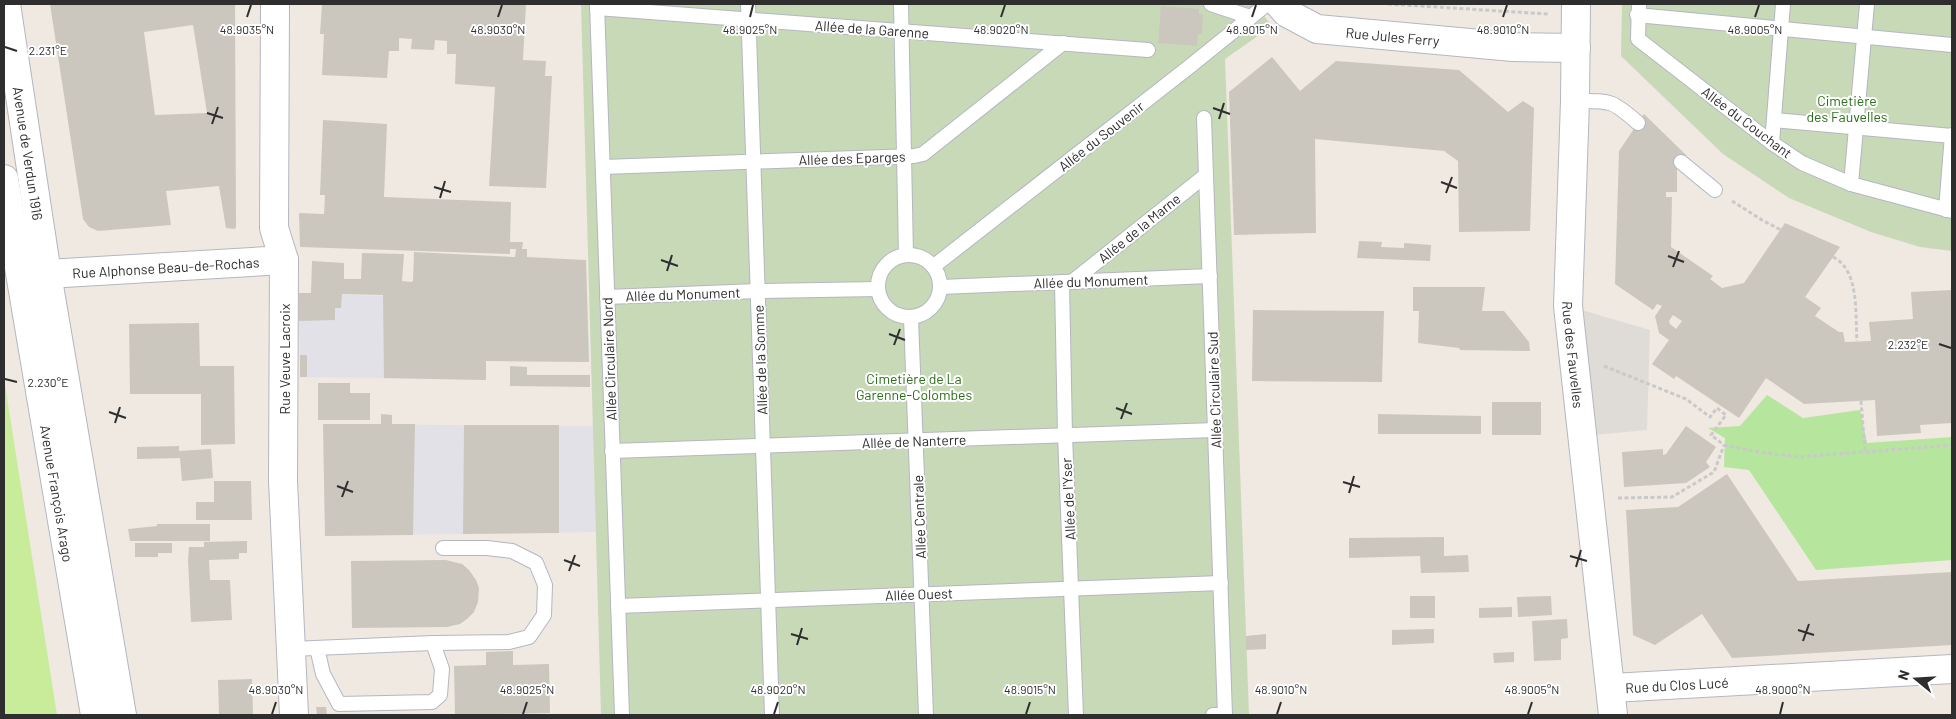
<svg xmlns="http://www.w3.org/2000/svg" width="1956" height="719" viewBox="0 0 1956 719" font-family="Barlow,sans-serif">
  <rect width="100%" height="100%" fill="#efe9e1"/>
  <!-- industrial -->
  <g fill="#e3e1e8">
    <polygon points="299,293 587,303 589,362 486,361 486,380 300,377"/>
    <polygon points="323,424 593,426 596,532 325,536"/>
  </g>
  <!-- green -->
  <polygon fill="#b6e59e" points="1767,395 1803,418 1860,410 1867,443 1952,437 1952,560 1816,570 1749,470 1724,467 1725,438 1708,428 1740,426"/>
  <!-- cemetery -->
  <g fill="#c8d9b8">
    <polygon points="581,4 1255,4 1272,26 1225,59 1249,715 601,715"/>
    <polygon points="1622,4 1952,4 1952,251 1920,247 1871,232 1789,198 1723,154 1621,56"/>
  </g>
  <!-- pitch -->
  <polygon fill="#c9ec9a" points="4,378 8,404 57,715 4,715"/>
  <!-- plaza -->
  <polygon fill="#dfdcd8" points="1568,306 1650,330 1647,430 1584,436"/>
  <!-- building -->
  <g fill="#cbc7bf" fill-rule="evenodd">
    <path d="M50,4H235L236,227L235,229L226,228L219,186L166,191L171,225L98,231L89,227L83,219ZM193,25L207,113L155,115L144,32Z"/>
    <polygon points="322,4 526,4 523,60 546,61 545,76 552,76 546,188 489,186 495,87 455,84 456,54 447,54 447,41 435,40 434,50 411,49 412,39 399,38 399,51 389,51 387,78 322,75 324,34 320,34"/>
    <polygon points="1161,6 1199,9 1199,14 1203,14 1202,34 1198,34 1197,46 1158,43"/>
    <polygon points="1272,57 1300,91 1336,61 1459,70 1508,112 1523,101 1534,108 1530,231 1459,232 1458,161 1444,151 1315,139 1316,233 1234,235 1229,92"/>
    <path d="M1644,114L1686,155L1677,167V192H1666V197H1672L1671,247L1713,276L1710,279L1722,288L1744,283L1785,223L1840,247L1805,297L1821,308L1815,316L1839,332H1843L1845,342L1871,341L1869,322L1913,319L1911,292L1952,290V423L1920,425L1921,433L1877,436L1875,400L1804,404L1766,378L1739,418L1676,376L1674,379L1652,364L1669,340L1659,333L1655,316L1662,306L1657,304L1653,310L1615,284L1619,151ZM1673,315L1682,321L1676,329L1670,324L1669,321Z"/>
    <polygon points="323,120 387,124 384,197 511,202 510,242 523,242 522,249 527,249 527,257 586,260 589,362 486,361 486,380 384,378 383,295 342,294 341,308 335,308 335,320 299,321 299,293 311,293 312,261 344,263 344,279 361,279 362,253 404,254 402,281 411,282 413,281 414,252 515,257 516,249 510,249 510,254 300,247 299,213 324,214 325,195 320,195"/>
    <polygon points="1359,241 1382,242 1381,247 1404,248 1404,243 1431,245 1430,261 1357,258"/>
    <polygon points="1413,287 1485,287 1482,311 1504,311 1529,342 1530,351 1460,350 1459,348 1418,343 1419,311 1413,311"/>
    <polygon points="1253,310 1384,311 1382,382 1252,381"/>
    <polygon points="199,323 200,366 234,366 235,444 201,445 201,394 130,394 129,324"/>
    <rect x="300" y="355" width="7" height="22"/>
    <polygon points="510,366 527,367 527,375 590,375 590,387 510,386"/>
    <polygon points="318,383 350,383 350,393 370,393 370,420 318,420"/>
    <rect x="1492" y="402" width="49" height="33"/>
    <polygon points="381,414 392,415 392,424 415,424 413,535 325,536 323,424 381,424"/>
    <polygon points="1378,414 1481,416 1481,434 1378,434"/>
    <polygon points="464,425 559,425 559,533 463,534"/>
    <polygon points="1686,426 1716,447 1706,462 1710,467 1686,483 1624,487 1622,452 1663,449 1663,455 1666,454"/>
    <polygon points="179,446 179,451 211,449 213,478 182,481 180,458 137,459 137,447"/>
    <polygon points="1727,474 1798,581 1952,572 1952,645 1732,658 1702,614 1655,645 1633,635 1626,510 1678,507"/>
    <polygon points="214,481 251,481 252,520 196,520 196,502 214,502"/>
    <polygon points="157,524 210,524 210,541 130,541 128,529 157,526"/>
    <polygon points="1444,537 1444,556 1468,555 1469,572 1421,573 1420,556 1349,558 1349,538"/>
    <polygon points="247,541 247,553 239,553 239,559 209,560 210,580 230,580 232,620 191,622 188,560 189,547 204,547 204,542"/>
    <polygon points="135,543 172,543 172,553 158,553 158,557 135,557"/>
    <polygon points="446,560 462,564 469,570 476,580 479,588 478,602 474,612 467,619 460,624 447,627 352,628 351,561"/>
    <rect x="1410" y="596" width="25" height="22"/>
    <polygon points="1551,596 1552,615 1518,617 1517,597"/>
    <polygon points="1512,607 1512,617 1479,618 1479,608"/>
    <polygon points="1567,619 1568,638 1561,639 1561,660 1534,661 1532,621"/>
    <polygon points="1434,629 1434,643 1392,645 1392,630"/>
    <polygon points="1266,634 1266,649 1246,650 1246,636"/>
    <polygon points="513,651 513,665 549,664 550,713 455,715 454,666 486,665 486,652"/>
    <polygon points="1514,652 1514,662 1494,663 1493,653"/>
    <polygon points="252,679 253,715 219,715 218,680"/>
    <polygon points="316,707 326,707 327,715 317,715"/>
  </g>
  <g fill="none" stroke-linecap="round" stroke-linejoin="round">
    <defs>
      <g id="lane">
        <polyline points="597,4 622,715"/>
        <polyline points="748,4 772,715"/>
        <polyline points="901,4 906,255"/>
        <polyline points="1211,4 1250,17"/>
        <polyline points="1639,4 1638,39 1772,143 1802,163 1851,184 1952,211"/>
        <polyline points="597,8 1148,50"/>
        <polyline points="1637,15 1952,45"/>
        <path d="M1575,101C1610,101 1611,99 1638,123"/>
        <polyline points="1204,118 1225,715 1213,715"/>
        <polyline points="1774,120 1952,136"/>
        <polyline points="1772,143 1783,4"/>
        <polyline points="1681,162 1715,190"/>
        <polyline points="603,167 914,156 923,154 1063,43"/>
        <polyline points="1851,184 1867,4"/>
        <polyline points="1946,210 1952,135"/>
        <circle cx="909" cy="286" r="31"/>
        <polyline points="934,266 1189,67 1267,4"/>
        <polyline points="1073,281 1206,175"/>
        <polyline points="1062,282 1065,435 1076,715"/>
        <polyline points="941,287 1210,276"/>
        <polyline points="607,297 757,291 878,289"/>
        <polyline points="911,318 926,715"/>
        <polyline points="612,451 1215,430"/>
        <polyline points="618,606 1221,583"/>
        <polyline points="433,643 509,642 529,637 544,615 545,585 536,563 512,551 487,548 443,548"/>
        <polyline points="291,649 433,643 442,669 440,695 432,702 339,704 323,674 317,648"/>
      </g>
      <g id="street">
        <polyline points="275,4 274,228 284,260 283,481 294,715"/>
        <path id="s1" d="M1279,4L1287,13L1317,29L1513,47L1576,48"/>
        <path id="s2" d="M1576,4L1575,101L1568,306L1613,715"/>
        <path id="s3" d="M47,274L284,260"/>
        <path id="s4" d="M1612,688L1952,669"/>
      </g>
      <g id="secondary">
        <path id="s5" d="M6,4L47,274L122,715"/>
        <path id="s6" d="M4,179L95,715"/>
      </g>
    </defs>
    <!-- lane casing -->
    <use href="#lane" stroke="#b4b7c1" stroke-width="16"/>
    <!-- street casing -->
    <use href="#street" stroke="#b4b7c1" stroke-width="30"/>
    <!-- secondary casing -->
    <use href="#secondary" stroke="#b4b7c1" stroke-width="30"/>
    <!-- path -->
    <g stroke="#c9c9c9" stroke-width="3" stroke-dasharray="4 2.5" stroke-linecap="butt">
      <polyline points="1388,4 1548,14"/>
      <polyline points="1732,201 1762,220 1781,230"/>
      <path d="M1833,257C1860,270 1855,315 1857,341"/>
      <polyline points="1604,366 1686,399 1710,417 1717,408 1726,415 1711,435 1724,445 1759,452 1799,457 1952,445"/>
      <polyline points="1861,401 1865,452"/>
      <polyline points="1618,498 1672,497 1714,472 1724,445"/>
    </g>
    <!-- lane -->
    <use href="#lane" stroke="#fff" stroke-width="14"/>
    <!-- street -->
    <use href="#street" stroke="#fff" stroke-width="28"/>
    <!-- secondary -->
    <use href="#secondary" stroke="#fff" stroke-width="28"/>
  </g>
  <!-- ticks -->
  <path fill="none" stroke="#2e2e2e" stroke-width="2" d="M247,17L251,5M498,17L502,5M750,17L753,5M1001,17L1005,5M1252,17L1256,5M1503,17L1507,5M1755,17L1759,5M5,47L17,51M1213,108L1230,114M207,113L223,118M1219,119L1224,103M212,124L218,107M1441,182L1457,188M434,187L451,192M1446,193L1452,177M440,198L445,181M1668,256L1684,262M661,260L678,266M1673,267L1679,251M667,271L672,255M889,334L905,340M1939,344L1951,348M894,345L900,329M5,379L17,382M1116,408L1132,414M109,412L126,418M1121,419L1127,403M115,423L120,407M1343,482L1360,487M337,486L353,492M1349,493L1354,476M342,497L348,481M1570,556L1587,561M564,560L580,566M1576,567L1581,550M569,571L575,555M1798,630L1814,635M791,634L808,639M1803,641L1809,624M797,645L802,628M272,714L276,702M523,714L527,702M774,714L778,702M1026,714L1030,702M1277,714L1281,702M1528,714L1532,702M1780,714L1783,702"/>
  <g text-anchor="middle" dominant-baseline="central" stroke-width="4" stroke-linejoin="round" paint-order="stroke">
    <!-- street labels -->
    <g font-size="14" fill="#2e2e2e" stroke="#fff">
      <text transform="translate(872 29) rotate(4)">Allée de la Garenne</text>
      <text stroke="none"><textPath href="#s1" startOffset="122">Rue Jules Ferry</textPath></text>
      <text transform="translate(1747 122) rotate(37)">Allée du Couchant</text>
      <text transform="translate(1101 136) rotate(-38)">Allée du Souvenir</text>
      <text stroke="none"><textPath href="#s5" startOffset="151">Avenue de Verdun 1916</textPath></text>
      <text transform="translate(852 158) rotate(-2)">Allée des Eparges</text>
      <text transform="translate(1139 228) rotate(-39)">Allée de la Marne</text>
      <text stroke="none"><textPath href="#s3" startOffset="119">Rue Alphonse Beau-de-Rochas</textPath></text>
      <text transform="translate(1091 281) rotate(-2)">Allée du Monument</text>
      <text transform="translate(683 294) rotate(-2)">Allée du Monument</text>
      <text stroke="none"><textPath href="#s2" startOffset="351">Rue des Fauvelles</textPath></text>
      <text transform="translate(284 359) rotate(-90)">Rue Veuve Lacroix</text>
      <text transform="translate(609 359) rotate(-92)">Allée Circulaire Nord</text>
      <text transform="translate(760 360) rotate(-92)">Allée de la Somme</text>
      <text transform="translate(1214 390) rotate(-92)">Allée Circulaire Sud</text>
      <text transform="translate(914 441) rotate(-2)">Allée de Nanterre</text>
      <text stroke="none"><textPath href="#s6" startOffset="319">Avenue François Arago</textPath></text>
      <text transform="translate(1068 499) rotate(-93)">Allée de l'Yser</text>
      <text transform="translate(919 517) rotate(-92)">Allée Centrale</text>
      <text transform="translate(919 594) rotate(-2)">Allée Ouest</text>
      <text stroke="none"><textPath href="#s4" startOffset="65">Rue du Clos Lucé</textPath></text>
    </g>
    <!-- park labels -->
    <g font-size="14" fill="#2c6e1b" stroke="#fff">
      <text x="1847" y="100">Cimetière<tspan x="1847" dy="16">des Fauvelles</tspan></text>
      <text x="914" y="378">Cimetière de La<tspan x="914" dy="16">Garenne-Colombes</tspan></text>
    </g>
  </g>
  <g font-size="12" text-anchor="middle" fill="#2e2e2e" stroke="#fff" stroke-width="4" stroke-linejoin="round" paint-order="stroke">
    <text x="247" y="34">48.9035°N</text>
    <text x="498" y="34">48.9030°N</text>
    <text x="750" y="34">48.9025°N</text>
    <text x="1001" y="34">48.9020°N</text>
    <text x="1252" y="34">48.9015°N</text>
    <text x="1503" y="34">48.9010°N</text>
    <text x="1755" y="34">48.9005°N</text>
    <text x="48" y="55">2.231°E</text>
    <text x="1908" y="349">2.232°E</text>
    <text x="48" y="387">2.230°E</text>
    <text x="276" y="694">48.9030°N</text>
    <text x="527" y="694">48.9025°N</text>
    <text x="778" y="694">48.9020°N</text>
    <text x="1030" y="694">48.9015°N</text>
    <text x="1281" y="694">48.9010°N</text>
    <text x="1532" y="694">48.9005°N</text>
    <text x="1783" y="694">48.9000°N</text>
  </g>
  <!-- border -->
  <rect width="1956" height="719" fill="none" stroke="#2e2e2e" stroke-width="10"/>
  <!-- north arrow -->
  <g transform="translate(1916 679) rotate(288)" stroke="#ffffff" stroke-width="4" paint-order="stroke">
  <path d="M0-4L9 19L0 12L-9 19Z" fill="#2e2e2e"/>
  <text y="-8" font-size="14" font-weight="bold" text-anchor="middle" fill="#2e2e2e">N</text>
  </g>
</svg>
